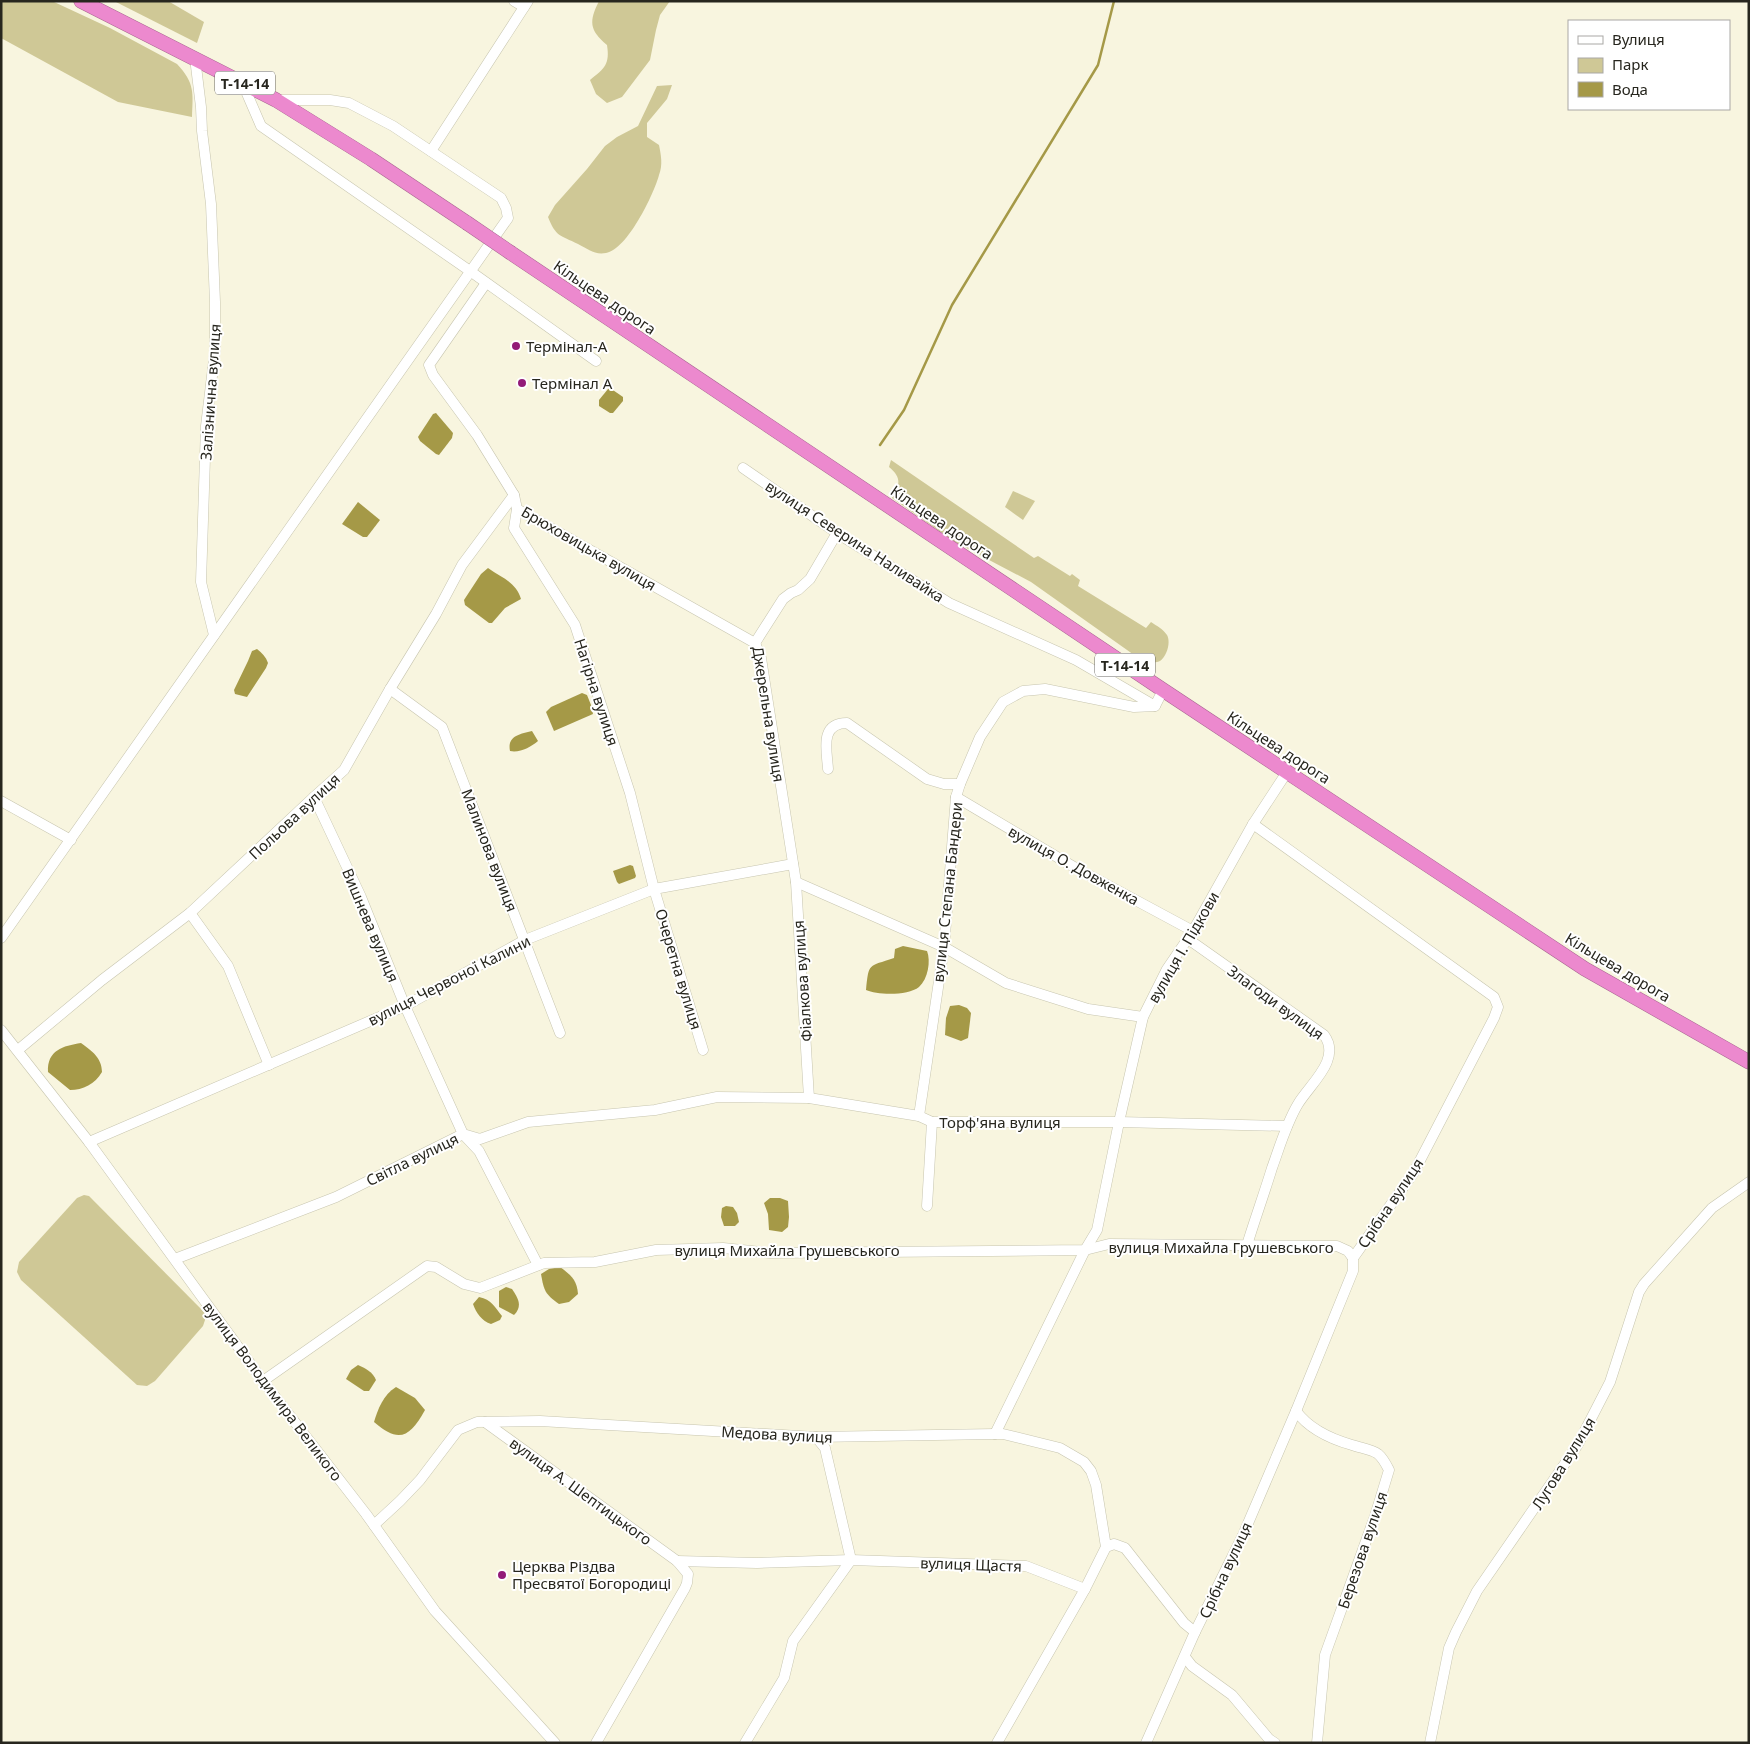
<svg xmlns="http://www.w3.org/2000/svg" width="1750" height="1744" viewBox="0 0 1750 1744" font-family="'Noto Sans',sans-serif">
  <rect width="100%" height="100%" fill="#f8f5df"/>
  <!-- green -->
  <g fill="#cfc896">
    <path d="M1,1H52L110,28L177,64C195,83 193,93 192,117L118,102L1,38Z"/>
    <polygon points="114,1 168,1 204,22 197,43"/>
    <path d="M599,1H670L660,15L656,30L650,60L622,97L607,103L596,94L590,80C605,68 610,64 607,45C589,30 589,21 599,1Z"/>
    <path d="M672,85L667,99L647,123V137L659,145C661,155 663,165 659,175C654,194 627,250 606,253C594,255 588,249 578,244C560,235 556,237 548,217L555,205L587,169L605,146L617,137L638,126L657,86Z"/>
    <path d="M891,460L1034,558L1038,556L1070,576L1072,574L1080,580L1078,586L1146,628L1151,622C1157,626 1163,629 1167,635C1171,642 1167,656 1160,661C1156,663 1149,663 1144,662L1031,582L955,542L892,498C900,484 902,478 889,467Z"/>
    <polygon points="1013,491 1035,501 1023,520 1005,507"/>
    <polygon points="84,1195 89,1196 205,1313 205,1320 203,1326 155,1381 147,1386 137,1385 21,1280 17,1272 19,1262 77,1198"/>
  </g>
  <!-- water -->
  <g fill="#a59947">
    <polygon points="610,388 623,397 623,401 613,413 610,413 599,406 599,400 608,389"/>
    <polygon points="436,413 453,433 452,438 439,455 436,454 420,441 418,437 433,414"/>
    <polygon points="358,502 380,520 367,537 363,537 342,524"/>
    <path d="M488,568C502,578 516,582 521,599L505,608L492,623H489L465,605L464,600L481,574Z"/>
    <path d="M257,649C262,653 266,657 268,663L266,668L247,697L235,694L234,690L248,661L252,651Z"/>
    <polygon points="582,693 587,695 591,705 593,714 554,731 546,712 551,707"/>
    <path d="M532,731L538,741C531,747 520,753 510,751C507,736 520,734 532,731Z"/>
    <polygon points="630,865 633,866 636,876 635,878 619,884 617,882 613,871"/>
    <path d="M903,946L927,951C931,961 928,979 919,987C908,996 877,995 866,990C869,962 868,967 894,958L895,949Z"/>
    <polygon points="959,1005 967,1008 971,1013 968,1038 961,1041 945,1035 946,1018 950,1006"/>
    <path d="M81,1043C92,1051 102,1058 102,1072C95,1084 83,1090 70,1090L48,1072C47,1050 63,1046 81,1043Z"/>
    <polygon points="770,1198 780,1198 788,1201 789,1217 788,1227 782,1232 769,1230 768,1214 764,1203"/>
    <polygon points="726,1206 733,1207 737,1213 739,1222 735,1226 724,1226 721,1217 722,1208"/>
    <path d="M560,1267C571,1275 577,1280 578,1294L569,1302L559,1304C545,1294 544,1291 541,1274L549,1269Z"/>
    <path d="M506,1287L512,1289C518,1298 523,1306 514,1315L499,1307V1291Z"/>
    <path d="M479,1297C492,1300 494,1306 502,1316L500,1320L491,1324C482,1321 476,1313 473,1304Z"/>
    <path d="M358,1365C365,1368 373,1372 376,1380L369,1391H364L346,1379L351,1370Z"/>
    <path d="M396,1387L415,1398L425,1410C410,1437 399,1444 374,1422C378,1409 383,1395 396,1387Z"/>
  </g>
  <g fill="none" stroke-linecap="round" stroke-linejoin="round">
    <!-- stream -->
    <polyline stroke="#a59947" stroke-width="2.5" points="880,445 904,410 952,305 1098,65 1114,1"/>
    <defs>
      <g id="minor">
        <polyline points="514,1 524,7"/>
        <polyline points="195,58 201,107 202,131 211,204 215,302 215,351 206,426 201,582 214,635"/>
        <polyline points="242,82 261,126 470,271 596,361"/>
        <polyline points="431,151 528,1"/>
        <polyline points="486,283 429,365 433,375 477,435 514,495 517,509 755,643"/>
        <polyline points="743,468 837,533 949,603 1076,660 1155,706"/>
        <polyline points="517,509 514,528 575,625 630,793 654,889 703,1050"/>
        <polyline points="755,643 761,658 796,882 809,1098"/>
        <polyline points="755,643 783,599 791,593 798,590 810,579 837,533"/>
        <polyline points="390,689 442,727 560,1033"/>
        <path d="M828,769C827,751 819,723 847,723L927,779L944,784H960"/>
        <polyline points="314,797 361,897 405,1006 463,1134 479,1151 538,1265"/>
        <polyline points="956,797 1074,867 1193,931"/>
        <polyline points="1,801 71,840"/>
        <polyline points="796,882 944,947 1006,983 1088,1009 1143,1017"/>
        <polyline points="190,913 228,966 269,1065"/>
        <polyline points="1,938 508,218 506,208 501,198 393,126 349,103 330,100 277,100"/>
        <path d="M1188,939L1324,1035C1342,1059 1310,1084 1298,1104C1286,1124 1280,1146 1272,1168C1264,1194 1255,1219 1247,1245"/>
        <polyline points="1,1030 89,1142 263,1381 366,1514 435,1611 555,1743"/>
        <polyline points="18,1050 102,980 190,913 314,797 344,770 390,689 436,614 462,565 514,495"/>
        <polyline points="919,1116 944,947 956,797 960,784 980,737 1003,702 1023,691 1045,689 1134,707 1155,706 1163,690"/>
        <polyline points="89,1142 405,1006 525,940 654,889 793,864"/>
        <polyline points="927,1206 932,1122"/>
        <polyline points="175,1259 336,1197 463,1134 480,1139 528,1122 655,1110 717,1097 809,1098 919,1116 932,1122 1119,1122 1287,1126"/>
        <polyline points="263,1381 427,1266 436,1267 464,1284 480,1288 544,1263 595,1262 656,1250 723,1248 770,1253 1085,1250 1109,1244 1337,1246 1348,1251 1353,1258"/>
        <path d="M1296,1411C1309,1429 1331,1439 1352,1445C1360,1448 1371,1449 1378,1454C1383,1458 1386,1464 1389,1470L1375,1516L1325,1655L1317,1743"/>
        <polyline points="485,1422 677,1561 688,1574 687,1583 685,1588 596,1743"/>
        <polyline points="995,1434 1085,1250 1097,1230 1119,1122 1143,1017 1167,969 1193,931 1253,824 1287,772"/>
        <polyline points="816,1437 825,1448 851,1560"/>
        <polyline points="374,1525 400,1501 420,1480 458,1430 477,1422 540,1421 816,1437 995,1434 1003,1434 1060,1448 1084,1462 1091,1471 1096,1485 1106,1547 1085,1589 997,1743"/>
        <polyline points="1106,1547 1114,1544 1125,1548 1184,1623 1195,1632"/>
        <polyline points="677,1561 757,1563 851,1560 1026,1566 1085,1589"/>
        <polyline points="1185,1657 1192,1666 1232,1695 1269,1739 1275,1743"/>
        <polyline points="745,1743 784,1678 793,1641 851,1560"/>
        <polyline points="1146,1743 1195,1632 1243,1535 1296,1411 1353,1271 1353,1258 1414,1172 1494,1018 1498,1007 1494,997 1253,824"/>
        <polyline points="1430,1743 1449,1648 1456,1632 1477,1591 1577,1446 1610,1382 1639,1292 1644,1284 1712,1208 1749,1182"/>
      </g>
      <g id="highway">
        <polyline points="81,1 276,100 371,159 467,223"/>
        <polyline points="511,253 1163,690 1585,969 1749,1062"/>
      </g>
    </defs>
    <!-- minor casing -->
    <use href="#minor" stroke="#c7c5af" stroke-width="11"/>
    <!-- highway casing -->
    <use href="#highway" stroke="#a76690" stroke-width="15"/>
    <!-- minor -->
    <use href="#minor" stroke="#fff" stroke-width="10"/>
    <!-- highway -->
    <use href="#highway" stroke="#ec89ce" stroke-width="14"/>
    <defs>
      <polyline id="highway-bridge" points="467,223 511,253"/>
    </defs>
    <!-- highway-bridge casing -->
    <use href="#highway-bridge" stroke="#a76690" stroke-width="15" stroke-linecap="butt"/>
    <!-- highway-bridge -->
    <use href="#highway-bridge" stroke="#ec89ce" stroke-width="14"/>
  </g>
  <!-- markers -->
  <g fill="#931b78" stroke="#fff" stroke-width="2">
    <circle cx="516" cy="346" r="5"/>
    <circle cx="522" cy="383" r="5"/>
    <circle cx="502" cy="1575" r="5"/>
  </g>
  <g text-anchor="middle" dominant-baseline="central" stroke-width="4" stroke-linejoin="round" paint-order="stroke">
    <!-- shield labels -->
    <g fill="#fff" stroke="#686762" stroke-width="1">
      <rect x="215" y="71.5" width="60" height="23" rx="4"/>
      <rect x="1095" y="653.5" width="60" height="23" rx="4"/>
    </g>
    <g font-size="14" font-weight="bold" fill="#27261e">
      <text x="245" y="83">Т-14-14</text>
      <text x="1125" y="665">Т-14-14</text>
    </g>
    <!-- street labels -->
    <g font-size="15" fill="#27261e" stroke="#fff">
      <text transform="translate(605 297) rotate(34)">Кільцева дорога</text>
      <text transform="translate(210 392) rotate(-86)">Залізнична вулиця</text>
      <text transform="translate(942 522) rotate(34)">Кільцева дорога</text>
      <text transform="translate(855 541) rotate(33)">вулиця Северина Наливайка</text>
      <text transform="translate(589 548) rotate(30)">Брюховицька вулиця</text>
      <text transform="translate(597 692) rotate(72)">Нагірна вулиця</text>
      <text transform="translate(769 714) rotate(81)">Джерельна вулиця</text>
      <text transform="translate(1279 747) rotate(33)">Кільцева дорога</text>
      <text transform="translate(294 816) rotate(-43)">Польова вулиця</text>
      <text transform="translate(490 850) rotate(69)">Малинова вулиця</text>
      <text transform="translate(1074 865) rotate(29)">вулиця О. Довженка</text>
      <text transform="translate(947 892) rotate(-84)">вулиця Степана Бандери</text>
      <text transform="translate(371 925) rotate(67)">Вишнева вулиця</text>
      <text transform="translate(1183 947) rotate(-60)">вулиця І. Підкови</text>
      <text transform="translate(1618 967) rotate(31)">Кільцева дорога</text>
      <text transform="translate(679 969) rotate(73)">Очеретна вулиця</text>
      <text transform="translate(449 980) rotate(-27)">вулиця Червоної Калини</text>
      <text transform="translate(802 981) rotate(-94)">Фіалкова вулиця</text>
      <text transform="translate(1276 1002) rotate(36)">Злагоди вулиця</text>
      <text x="1000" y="1122">Торф'яна вулиця</text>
      <text transform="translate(412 1159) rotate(-26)">Світла вулиця</text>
      <text transform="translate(1390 1203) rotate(-56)">Срібна вулиця</text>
      <text x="1221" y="1247">вулиця Михайла Грушевського</text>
      <text x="787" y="1250">вулиця Михайла Грушевського</text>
      <text transform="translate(273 1391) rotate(53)">вулиця Володимира Великого</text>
      <text transform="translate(777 1434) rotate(3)">Медова вулиця</text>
      <text transform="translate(1563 1463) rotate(-58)">Лугова вулиця</text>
      <text transform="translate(581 1491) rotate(36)">вулиця А. Шептицького</text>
      <text transform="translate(1362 1550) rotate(-71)">Березова вулиця</text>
      <text transform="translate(971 1564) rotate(2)">вулиця Щастя</text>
      <text transform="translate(1225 1570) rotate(-65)">Срібна вулиця</text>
    </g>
    <!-- poi labels -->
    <g font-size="15" fill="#27261e" stroke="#fff" text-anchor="start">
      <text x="526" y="346">Термінал-А</text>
      <text x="532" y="383">Термінал А</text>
      <text x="512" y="1566">Церква Різдва<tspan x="512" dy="17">Пресвятої Богородиці</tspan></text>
    </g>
  </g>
  <!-- border -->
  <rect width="1750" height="1744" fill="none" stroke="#27261e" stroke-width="5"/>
  <!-- legend -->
  <rect x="1568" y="20" width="162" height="90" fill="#ffffff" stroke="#a9a8a5"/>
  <rect x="1578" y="36" width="25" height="8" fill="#ffffff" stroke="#a9a8a5"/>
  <text x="1612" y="45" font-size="15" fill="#27261e">Вулиця</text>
  <rect x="1578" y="58" width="25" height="15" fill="#cfc896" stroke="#a9a8a5"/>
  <text x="1612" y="70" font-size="15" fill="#27261e">Парк</text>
  <rect x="1578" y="82" width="25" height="15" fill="#a59947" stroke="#a9a8a5"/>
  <text x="1612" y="95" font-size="15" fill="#27261e">Вода</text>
</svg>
